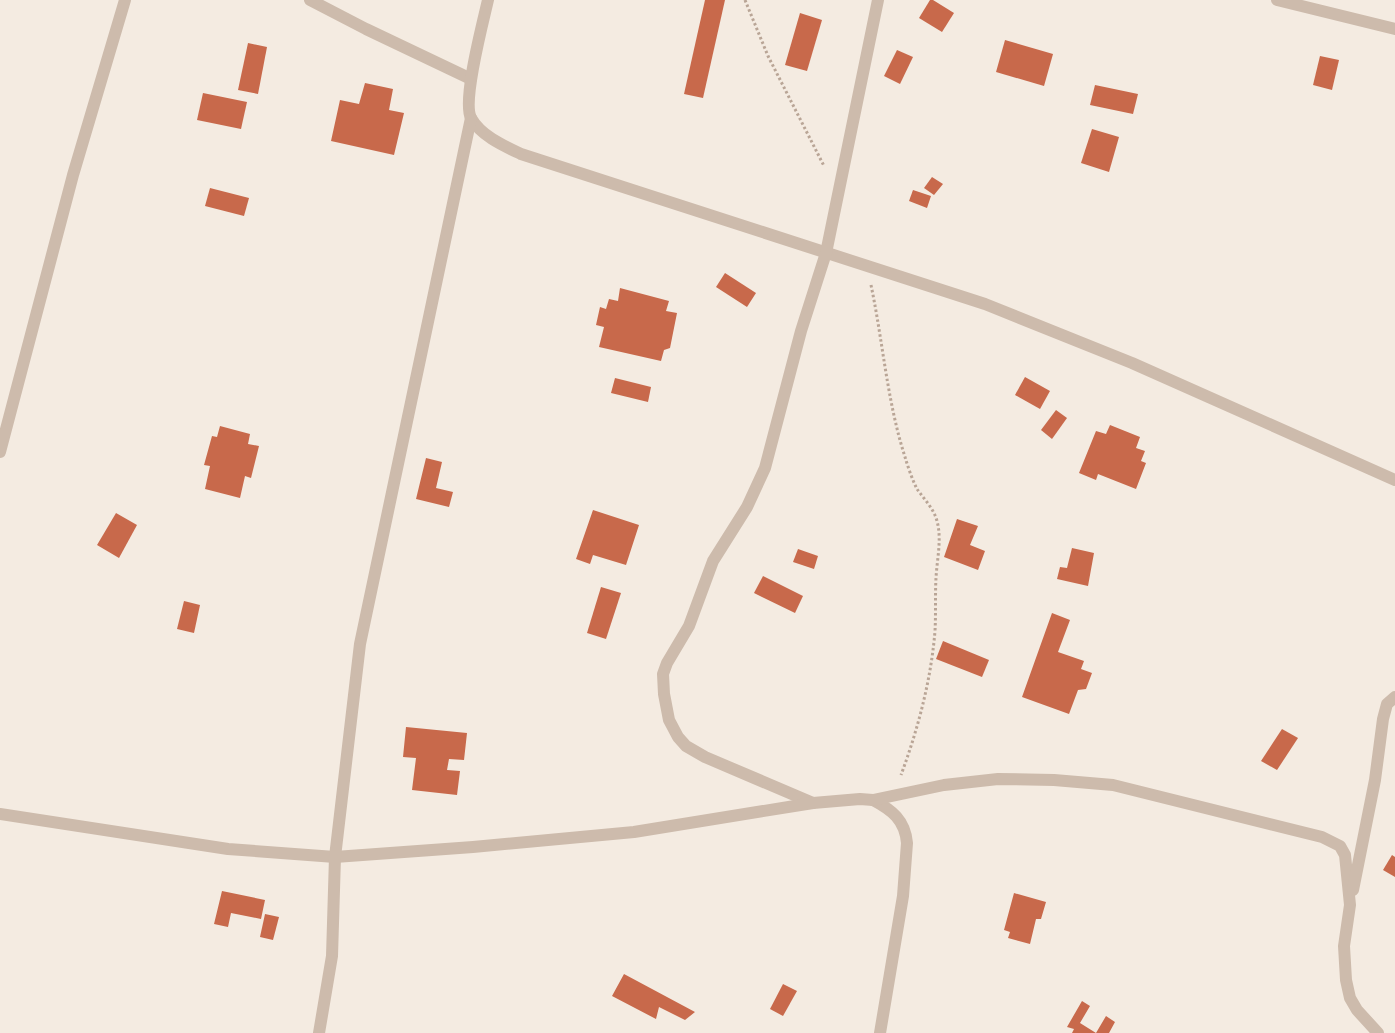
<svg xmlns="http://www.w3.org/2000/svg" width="1395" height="1033" viewBox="0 0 1395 1033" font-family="'Noto Sans',sans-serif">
  <rect width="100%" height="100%" fill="#f4ebe1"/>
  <!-- building -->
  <g fill="#c8694b">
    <polygon points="705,0 725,0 703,98 684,94"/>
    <polygon points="930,0 933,0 954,13 942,32 919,18"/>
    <polygon points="800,13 822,20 807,71 785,65"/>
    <polygon points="1005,40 1053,54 1044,86 996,72"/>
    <polygon points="248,43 267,47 258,94 238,90"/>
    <polygon points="897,50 913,57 900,84 884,76"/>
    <polygon points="1320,56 1339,60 1332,90 1313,85"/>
    <polygon points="365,83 393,89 389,110 404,113 394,155 331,141 340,100 359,104"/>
    <polygon points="1095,85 1138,94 1133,114 1090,105"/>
    <polygon points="203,93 247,102 241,129 197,120"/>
    <polygon points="1092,129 1119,137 1109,172 1081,163"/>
    <polygon points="932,177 943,184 934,195 924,188"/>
    <polygon points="210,188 249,198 244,216 205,206"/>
    <polygon points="913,190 931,196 927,208 909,201"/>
    <polygon points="725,273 756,293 747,307 716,287"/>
    <polygon points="620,288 669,301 666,311 677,313 670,348 664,350 661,361 599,347 604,327 596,325 600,307 606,309 609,299 618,301"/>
    <polygon points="1025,377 1050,391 1040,409 1015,395"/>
    <polygon points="615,378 651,387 648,402 611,393"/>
    <polygon points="1056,410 1067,418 1052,439 1041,430"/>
    <polygon points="1110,425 1140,437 1136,448 1145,451 1141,461 1146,463 1136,489 1098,474 1096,480 1079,473 1096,431 1106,434"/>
    <polygon points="220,426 250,434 248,444 259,446 251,478 245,476 240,498 205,489 210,466 204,465 212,436 217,437"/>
    <polygon points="426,458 442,462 436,488 453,492 449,507 416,499"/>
    <polygon points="593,510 639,525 626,565 593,555 590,564 576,559"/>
    <polygon points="116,513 137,525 119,558 97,545"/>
    <polygon points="957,519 978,526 970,545 985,551 978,570 944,557"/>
    <polygon points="1072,548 1094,553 1088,586 1057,579 1060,567 1067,568"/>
    <polygon points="798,549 818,556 814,569 793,562"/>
    <polygon points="763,576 803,596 795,613 754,593"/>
    <polygon points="601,587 621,593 606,639 587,633"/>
    <polygon points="184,601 200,605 194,633 177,629"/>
    <polygon points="1052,613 1070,620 1058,652 1084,661 1081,669 1092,673 1086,689 1078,690 1069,714 1022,697"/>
    <polygon points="943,641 989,660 982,677 936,659"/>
    <polygon points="406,727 467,733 464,760 449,759 447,770 460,771 457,795 412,790 416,758 403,757"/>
    <polygon points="1282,729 1298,738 1277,770 1261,761"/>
    <polygon points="1392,855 1395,857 1395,877 1383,870"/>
    <polygon points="222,891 265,900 261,919 231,913 228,927 214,924"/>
    <polygon points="1014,893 1046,902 1041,919 1036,919 1030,944 1008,938 1010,932 1004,930"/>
    <polygon points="265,914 279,917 273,940 260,937"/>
    <polygon points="624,974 695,1012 685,1020 659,1007 656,1019 612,996"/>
    <polygon points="783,984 797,991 783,1016 770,1009"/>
    <polygon points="1082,1001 1090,1006 1080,1023 1096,1033 1106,1016 1115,1022 1109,1033 1072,1033 1074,1029 1067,1027"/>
  </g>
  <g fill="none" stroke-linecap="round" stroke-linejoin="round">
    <!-- path -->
    <g stroke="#b9a596" stroke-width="3" stroke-dasharray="2.5 2.5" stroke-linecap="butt">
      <polyline points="745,0 768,56 824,166"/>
      <path d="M871,285C883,342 887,401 905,457C908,467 912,479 917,489C924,499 934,509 937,521C942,539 937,559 936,578C935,595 936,613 935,631C931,680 918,729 901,775"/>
    </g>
    <!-- minor -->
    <g stroke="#cdbbac" stroke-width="12">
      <polyline points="310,0 366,29 471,79"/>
      <path d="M488,0C483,22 462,101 471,118C481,136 504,146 521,154L985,304L1132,363L1395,480"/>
      <polyline points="1277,0 1395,29"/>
      <polyline points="0,452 73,175 125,0"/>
      <path d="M873,800C892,810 905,820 907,843L903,896L880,1033"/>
      <polyline points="813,803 705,757 686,746 678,737 669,720 664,694 663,674 667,663 689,626 713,561 747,507 765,468 801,331 826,253 878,0"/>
      <polyline points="0,814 228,849 335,857 473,847 634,832 813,803 860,799 873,800 944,785 998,779 1054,780 1113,785 1322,837 1340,846 1345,855 1350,905 1344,946 1346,980 1350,998 1357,1010 1378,1033"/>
      <polyline points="1353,890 1375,780 1383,719 1387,704 1395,697"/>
      <polyline points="319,1033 332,956 335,857 360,644 471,118"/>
    </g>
  </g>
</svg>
